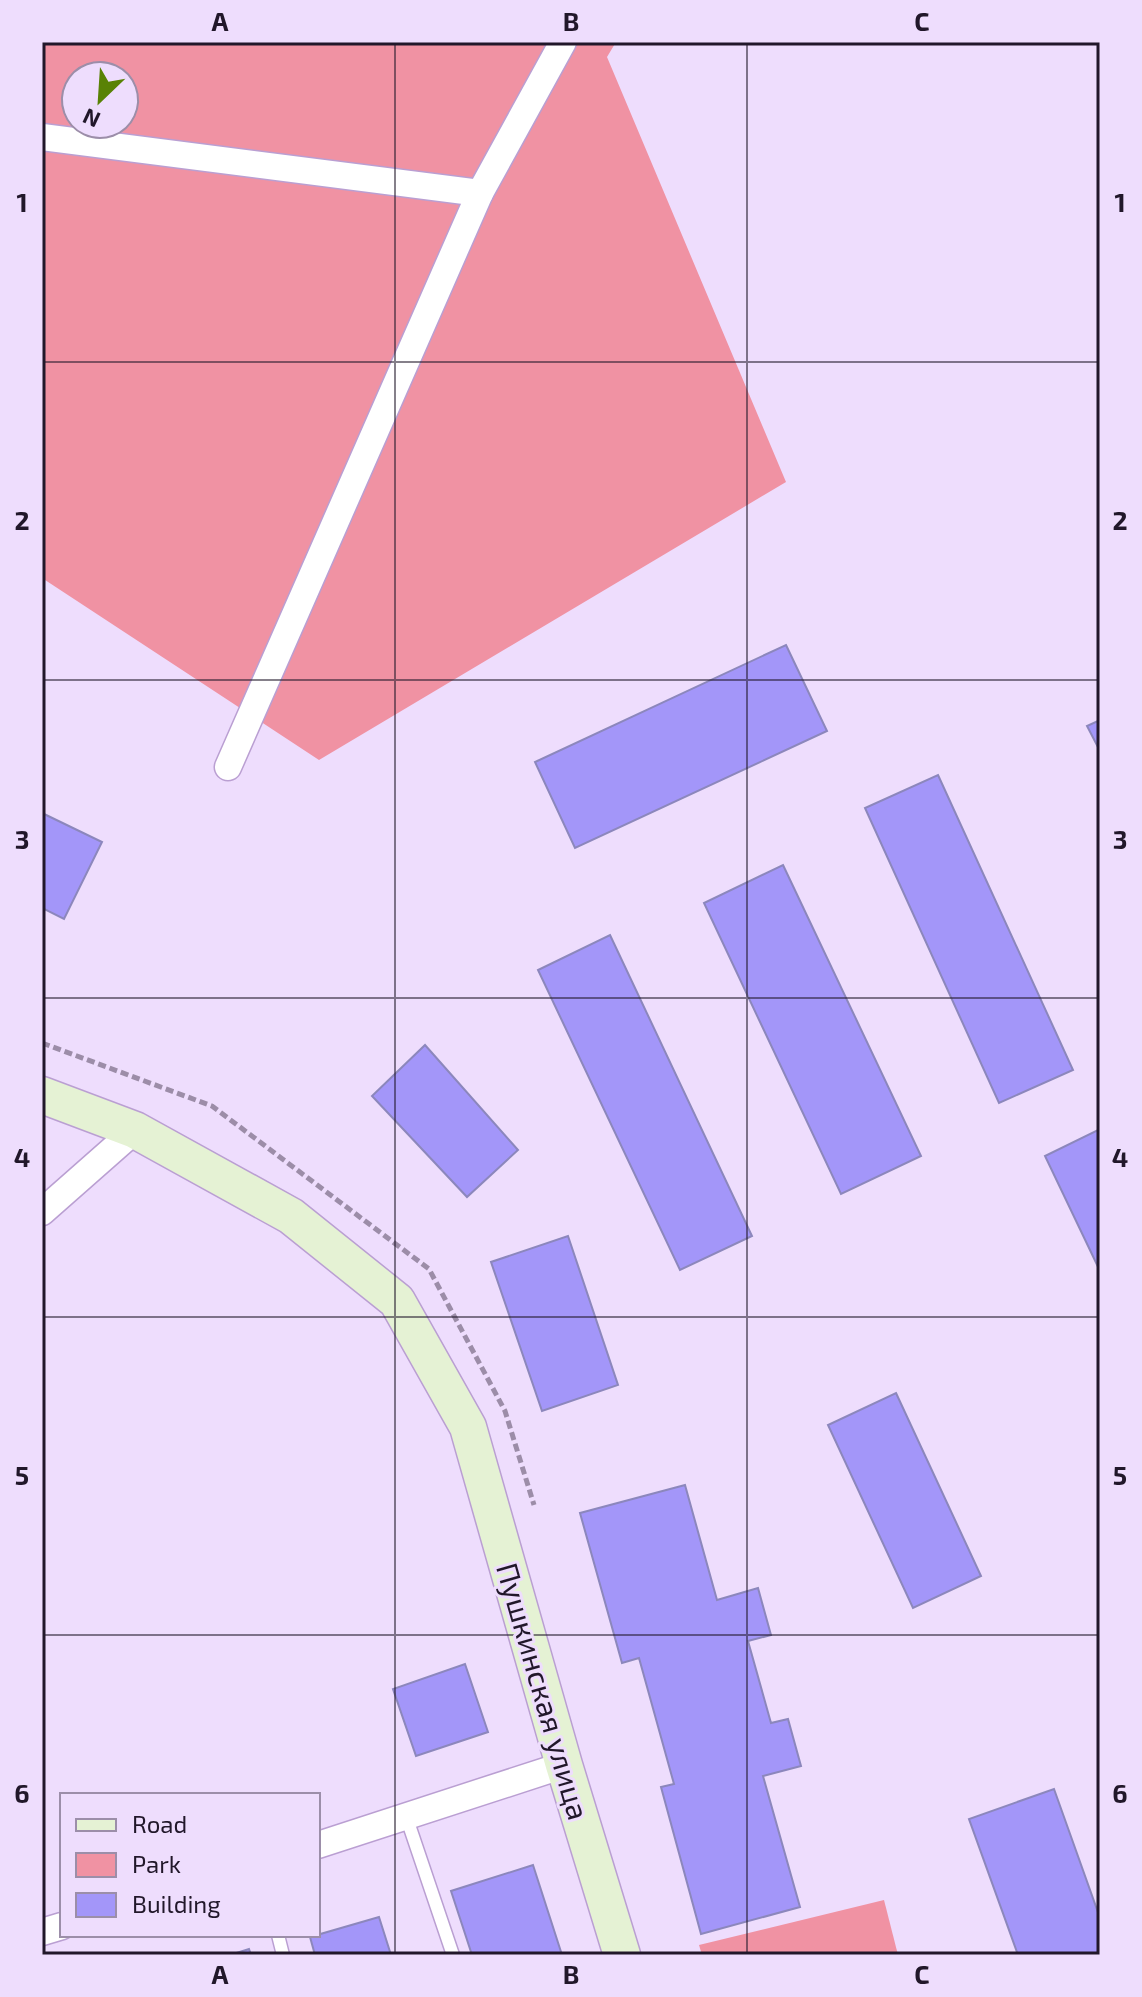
<svg xmlns="http://www.w3.org/2000/svg" width="1142" height="1997" viewBox="0 0 1142 1997" font-family="'Exo 2',sans-serif">
  <rect width="100%" height="100%" fill="#eeddfd"/>
  <!-- green -->
  <g fill="#f092a3" fill-rule="evenodd">
    <path d="M42,42H616L607,57L786,482L319,760L42,578ZM76,76H124V124H76Z"/>
    <polygon points="884,1900 898,1955 702,1955 699,1945"/>
  </g>
  <!-- building -->
  <g fill="#a396f9" stroke="#8c87bc" stroke-width="2">
    <polygon points="786,645 827,731 575,848 535,762"/>
    <polygon points="1100,720 1100,751 1087,726"/>
    <polygon points="938,775 1073,1070 999,1103 865,808"/>
    <polygon points="42,813 102,842 64,919 42,908"/>
    <polygon points="783,865 921,1156 841,1194 704,903"/>
    <polygon points="610,935 752,1236 680,1270 538,970"/>
    <polygon points="425,1045 518,1150 467,1197 372,1096"/>
    <polygon points="1100,1129 1100,1271 1045,1156"/>
    <polygon points="568,1236 618,1385 542,1411 491,1262"/>
    <polygon points="896,1393 981,1576 913,1608 828,1425"/>
    <polygon points="685,1485 717,1600 758,1588 771,1635 748,1641 771,1723 788,1719 801,1766 763,1776 800,1907 701,1934 661,1787 674,1784 639,1658 622,1663 580,1513"/>
    <polygon points="465,1664 488,1732 416,1756 393,1689"/>
    <polygon points="1054,1789 1100,1918 1100,1955 1018,1955 969,1819"/>
    <polygon points="533,1865 562,1955 472,1955 451,1891"/>
    <polygon points="379,1917 391,1955 315,1955 310,1937"/>
    <polygon points="249,1949 251,1955 230,1955"/>
  </g>
  <g fill="none" stroke-linecap="round" stroke-linejoin="round">
    <defs>
      <g id="service">
        <polyline points="406,1816 453,1955"/>
        <polyline points="278,1935 283,1955"/>
      </g>
      <g id="minor">
        <polyline points="42,137 480,193"/>
        <polyline points="228,767 480,193 563,42"/>
        <polyline points="42,1212 135,1130"/>
        <polyline points="318,1845 564,1765"/>
        <polyline points="42,1932 62,1926"/>
      </g>
      <polyline id="secondary" points="42,1095 135,1130 291,1216 397,1301 468,1427 564,1765 622,1955"/>
    </defs>
    <!-- service casing -->
    <use href="#service" stroke="#ba9fd2" stroke-width="15"/>
    <!-- minor casing -->
    <use href="#minor" stroke="#ba9fd2" stroke-width="29"/>
    <!-- secondary casing -->
    <use href="#secondary" stroke="#ba9fd2" stroke-width="39"/>
    <!-- path -->
    <polyline stroke="#9c8da8" stroke-width="5" stroke-dasharray="8 4" stroke-linecap="butt" points="42,1043 212,1106 429,1269 505,1411 534,1505"/>
    <!-- service -->
    <use href="#service" stroke="#fff" stroke-width="12"/>
    <!-- minor -->
    <use href="#minor" stroke="#fff" stroke-width="26"/>
    <!-- secondary -->
    <use href="#secondary" stroke="#e5f2d4" stroke-width="36"/>
  </g>
  <!-- grid -->
  <path fill="none" stroke="#21172a" stroke-width="2" stroke-opacity="0.55" d="M395,42V1955M747,42V1955M42,362H1100M42,680H1100M42,998H1100M42,1317H1100M42,1635H1100"/>
  <g text-anchor="middle" dominant-baseline="central" stroke-width="6" stroke-linejoin="round" paint-order="stroke">
    <!-- street labels -->
    <g font-size="30" fill="#21172a" stroke="#eeddfd">
      <text transform="translate(544 1691) rotate(74)">Пушкинская улица</text>
    </g>
  </g>
  <!-- border -->
  <rect width="1142" height="1997" fill="none" stroke="#eeddfd" stroke-width="88"/>
  <!-- legend -->
  <rect x="60" y="1793" width="260" height="144" fill="#eeddfd" stroke="#9c8ea9" stroke-width="2"/>
  <rect x="76" y="1819" width="40" height="12" fill="#e5f2d4" stroke="#9c8ea9" stroke-width="2"/>
  <text x="132" y="1833" font-size="24" fill="#21172a">Road</text>
  <rect x="76" y="1853" width="40" height="24" fill="#f092a3" stroke="#9c8ea9" stroke-width="2"/>
  <text x="132" y="1873" font-size="24" fill="#21172a">Park</text>
  <rect x="76" y="1893" width="40" height="24" fill="#a396f9" stroke="#9c8ea9" stroke-width="2"/>
  <text x="132" y="1913" font-size="24" fill="#21172a">Building</text>
  <!-- north arrow -->
  <g transform="translate(100 100) rotate(205)"><circle r="38" fill="#eeddfd" stroke="#9c8ea9" stroke-width="2"/>
  <path d="M0-6L14 30L0 20L-14 30Z" fill="#598205"/>
  <text y="-12" font-size="22" font-weight="bold" text-anchor="middle" fill="#21172a">N</text>
  </g>
  <rect x="44" y="44" width="1054" height="1909" fill="none" stroke="#21172a" stroke-width="3"/>
  <g font-size="26" text-anchor="middle" font-weight="bold" fill="#21172a">
    <text x="220" y="31">A</text>
    <text x="571" y="31">B</text>
    <text x="922" y="31">C</text>
    <text x="22" y="212">1</text>
    <text x="1120" y="212">1</text>
    <text x="22" y="530">2</text>
    <text x="1120" y="530">2</text>
    <text x="22" y="849">3</text>
    <text x="1120" y="849">3</text>
    <text x="22" y="1167">4</text>
    <text x="1120" y="1167">4</text>
    <text x="22" y="1485">5</text>
    <text x="1120" y="1485">5</text>
    <text x="22" y="1803">6</text>
    <text x="1120" y="1803">6</text>
    <text x="220" y="1984">A</text>
    <text x="571" y="1984">B</text>
    <text x="922" y="1984">C</text>
  </g>
</svg>
